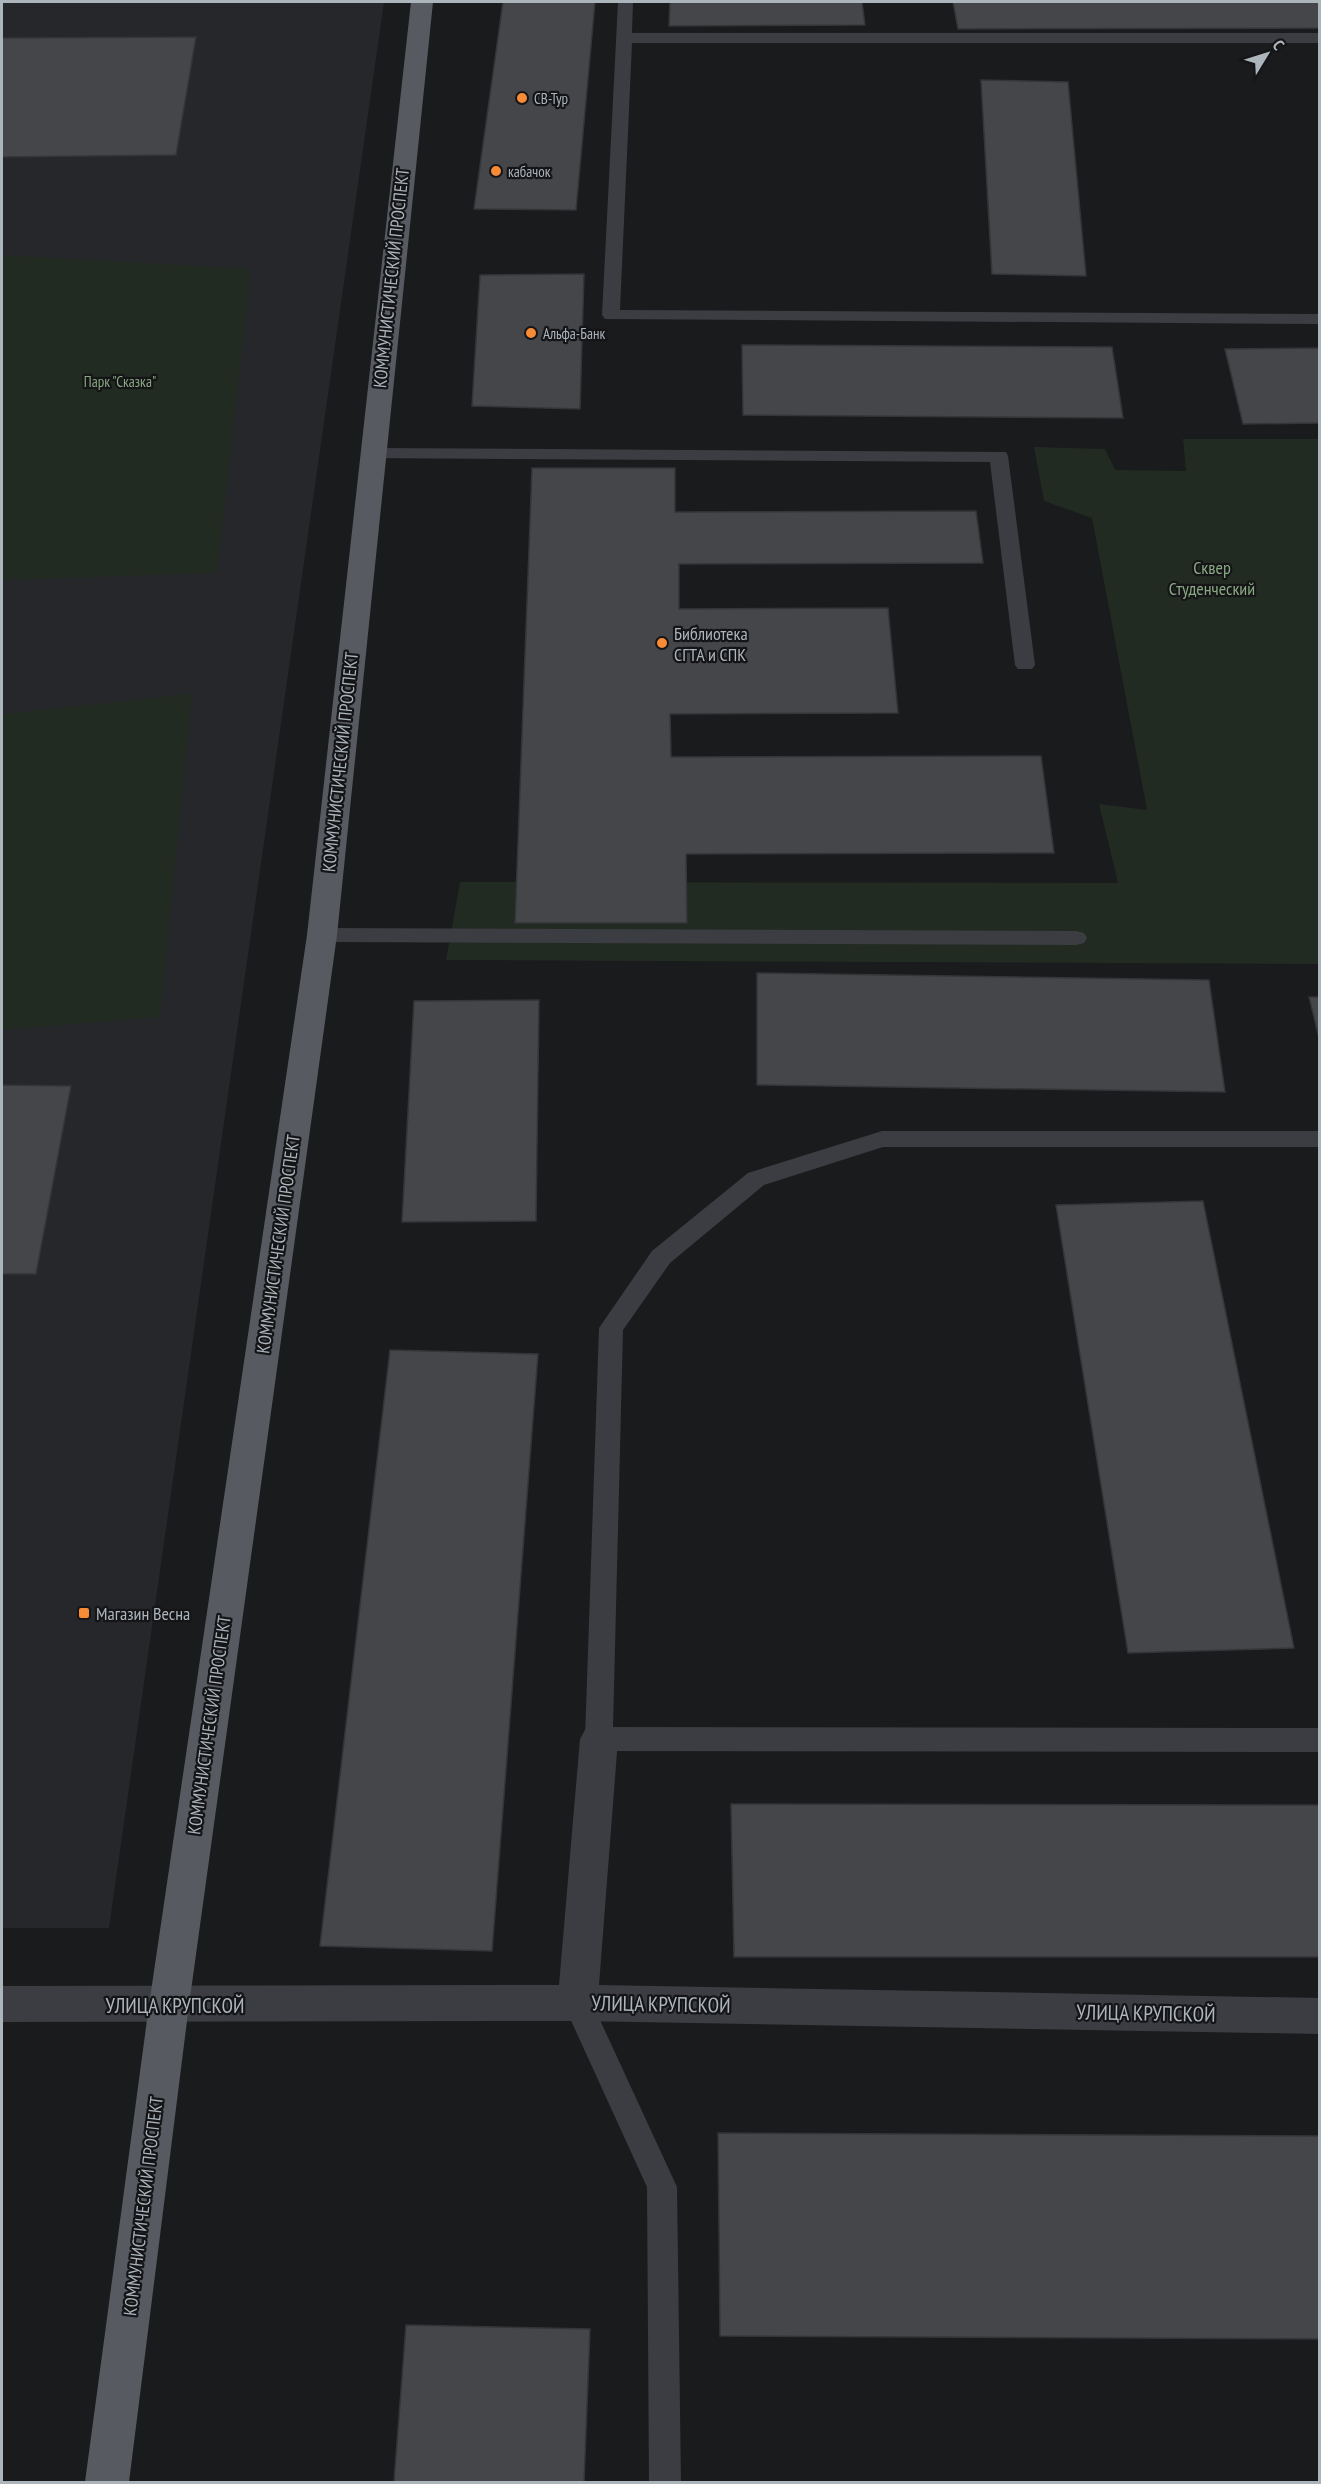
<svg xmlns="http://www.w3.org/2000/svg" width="1321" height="2484" viewBox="0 0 1321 2484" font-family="'PT Sans Narrow',sans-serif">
  <rect width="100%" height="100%" fill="#1a1b1c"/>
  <!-- built -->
  <polygon fill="#26272a" points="2,2 384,2 109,1928 2,1928"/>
  <!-- green -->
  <g fill="#222b22">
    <polygon points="2,255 251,269 217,573 2,580"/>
    <polygon points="1183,439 1319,439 1319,964 446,960 460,882 1118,883 1099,804 1147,810 1092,518 1044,501 1034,447 1105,449 1115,470 1186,471"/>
    <polygon points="192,694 160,1017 2,1030 2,714"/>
  </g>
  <!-- building -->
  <g fill="#444649" stroke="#343539" stroke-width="1.5">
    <polygon points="503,2 595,2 576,210 474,209"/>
    <polygon points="670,2 862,2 865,25 669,26"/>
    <polygon points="953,2 1320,2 1320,28 958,29"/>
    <polygon points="196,37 176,155 2,157 2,38"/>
    <polygon points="981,80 1068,82 1086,276 992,274"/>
    <polygon points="584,274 580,409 472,406 480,275"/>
    <polygon points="742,345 1112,347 1123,418 743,415"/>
    <polygon points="1320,348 1320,423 1243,424 1225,349"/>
    <polygon points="532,468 675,468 675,512 976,511 983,563 679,564 679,609 888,608 898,713 670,714 671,757 1041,756 1054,853 686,854 687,923 515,923"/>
    <polygon points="757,973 1209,980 1225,1092 757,1085"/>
    <polygon points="1309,997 1320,997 1320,1042"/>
    <polygon points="539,1000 536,1221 402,1222 414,1001"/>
    <polygon points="2,1085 71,1086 36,1274 2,1274"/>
    <polygon points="1203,1201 1294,1648 1128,1653 1056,1205"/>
    <polygon points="390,1350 538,1354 492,1951 320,1946"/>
    <polygon points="731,1804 1320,1805 1320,1957 734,1957"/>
    <polygon points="718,2133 1320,2136 1320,2339 720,2336"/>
    <polygon points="406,2325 590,2329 584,2482 394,2482"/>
  </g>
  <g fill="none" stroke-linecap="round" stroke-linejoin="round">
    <!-- service -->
    <g fill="#3b3d42" fill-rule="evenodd">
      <polygon points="618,2 633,2 632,33 1320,33 1320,43 632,43 620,310 1320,314 1320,324 605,319 602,315"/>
      <polygon points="372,448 1006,452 1008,456 1035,665 1032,669 1018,669 1015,665 990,462 365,458 363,454 365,450"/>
      <polygon points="322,928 1076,931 1084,933 1087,938 1084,943 1076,945 322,942 314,940 311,935 314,930"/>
      <polygon points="882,1131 1320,1131 1320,1147 883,1147 764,1185 670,1263 623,1330 613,1727 1320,1728 1320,1752 599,1751 589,1747 585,1739 599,1328 652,1251 748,1173"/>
      <polygon points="578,1990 588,1994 677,2187 681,2482 649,2482 647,2187 563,2003 568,1994"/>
    </g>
    <!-- minor -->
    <polygon fill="#3b3d42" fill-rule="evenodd" points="599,1723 612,1728 618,1739 599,1985 1320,1998 1320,2034 578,2021 2,2022 2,1986 559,1985 580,1739 586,1728"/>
    <!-- primary -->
    <polygon fill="#575b61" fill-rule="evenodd" points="411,2 433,2 337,935 189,2005 129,2482 85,2482 149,2005 307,935"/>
  </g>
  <!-- markers -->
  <g fill="#f88b36" stroke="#151518" stroke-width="2">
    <circle cx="522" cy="98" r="6"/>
    <circle cx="496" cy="171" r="6"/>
    <circle cx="531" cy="333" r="6"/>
    <circle cx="662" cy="643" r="6"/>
    <rect x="78" y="1607" width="12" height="12" rx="3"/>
  </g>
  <g text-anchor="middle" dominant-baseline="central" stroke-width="4.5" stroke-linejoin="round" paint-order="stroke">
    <!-- far-poi labels -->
    <g font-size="15" fill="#acb5bc" stroke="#151518" text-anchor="start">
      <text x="534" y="98">СВ-Тур</text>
      <text x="508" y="171">кабачок</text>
      <text x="543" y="333">Альфа-Банк</text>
    </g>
    <!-- far-park labels -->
    <g font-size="15" fill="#89a883" stroke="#151518">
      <text x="120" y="381">Парк "Сказка"</text>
    </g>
    <!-- street labels -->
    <g font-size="18" fill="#acb5bc" stroke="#151518">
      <text transform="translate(391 278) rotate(-84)">КОММУНИСТИЧЕСКИЙ ПРОСПЕКТ</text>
      <text transform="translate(340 762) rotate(-84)">КОММУНИСТИЧЕСКИЙ ПРОСПЕКТ</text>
      <text transform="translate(278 1244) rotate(-82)">КОММУНИСТИЧЕСКИЙ ПРОСПЕКТ</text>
      <text transform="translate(209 1725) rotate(-82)">КОММУНИСТИЧЕСКИЙ ПРОСПЕКТ</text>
      <text transform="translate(143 2206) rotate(-83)">КОММУНИСТИЧЕСКИЙ ПРОСПЕКТ</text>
    </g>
    <!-- park labels -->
    <g font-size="18" fill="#89a883" stroke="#151518">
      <text x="1212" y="567">Сквер<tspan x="1212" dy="21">Студенческий</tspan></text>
    </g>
    <!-- poi labels -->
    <g font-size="18" fill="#acb5bc" stroke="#151518" text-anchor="start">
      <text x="674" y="633">Библиотека<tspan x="674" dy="21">СГТА и СПК</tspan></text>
      <text x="96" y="1613">Магазин Весна</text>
    </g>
    <!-- near-street labels -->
    <g font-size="21" fill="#acb5bc" stroke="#151518">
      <text transform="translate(661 2004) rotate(1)">УЛИЦА КРУПСКОЙ</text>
      <text x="175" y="2005">УЛИЦА КРУПСКОЙ</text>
      <text transform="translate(1146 2013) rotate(1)">УЛИЦА КРУПСКОЙ</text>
    </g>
  </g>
  <!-- border -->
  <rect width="1321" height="2484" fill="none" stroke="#acb5bc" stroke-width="6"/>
  <!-- north arrow -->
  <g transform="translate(1267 54) rotate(52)" stroke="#151518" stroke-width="4.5" paint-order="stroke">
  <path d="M0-4.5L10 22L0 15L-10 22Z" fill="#acb5bc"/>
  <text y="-9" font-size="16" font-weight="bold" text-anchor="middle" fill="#acb5bc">С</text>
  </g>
</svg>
